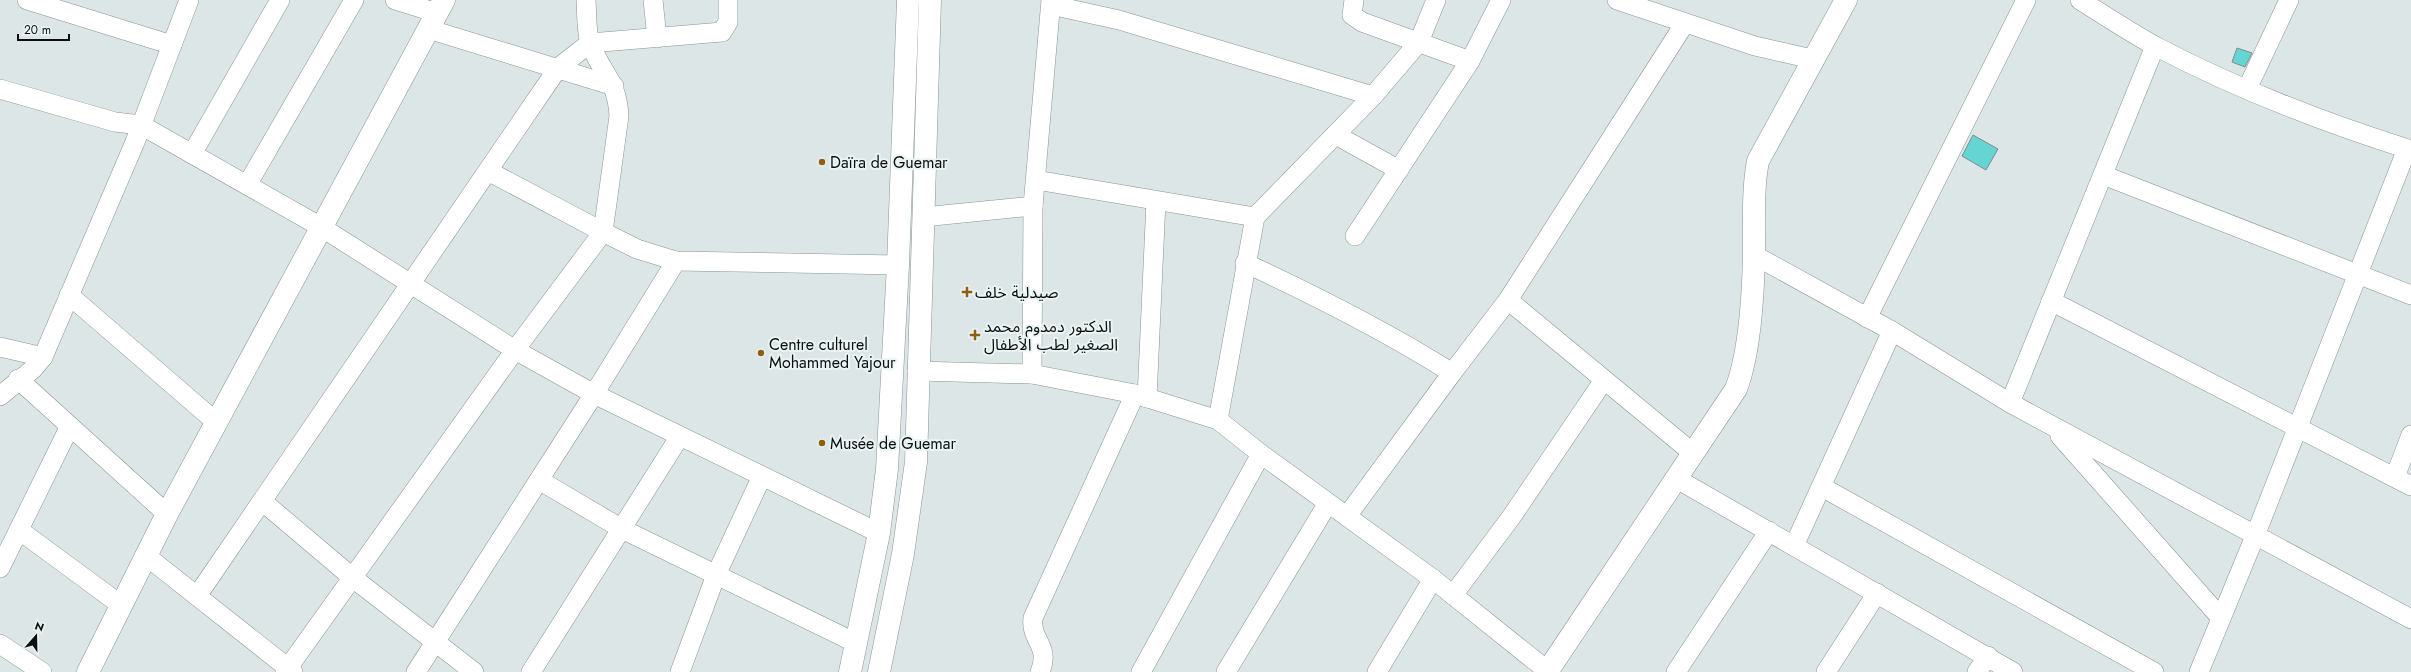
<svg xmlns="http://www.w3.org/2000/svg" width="2411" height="672" viewBox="0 0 2411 672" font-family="Jost,'Noto Sans Arabic',sans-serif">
  <rect width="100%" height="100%" fill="#dce6e6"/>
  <!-- building -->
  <g fill="#65d5d3" stroke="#828b8b">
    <polygon points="2237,48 2252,53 2245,67 2232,62"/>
    <polygon points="1973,135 1998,149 1986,170 1962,156"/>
  </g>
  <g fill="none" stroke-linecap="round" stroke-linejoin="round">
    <defs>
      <g id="street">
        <polyline points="27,0 172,45"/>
        <polyline points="395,0 437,13"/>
        <path d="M586,0C587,14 586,30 590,43C601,73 617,79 619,116L603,232L637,249L676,261L898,265"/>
        <polyline points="653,0 657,38"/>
        <polyline points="1354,0 1352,15 1362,22 1470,61"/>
        <polyline points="1617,0 1755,46 1812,59"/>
        <path d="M2080,0C2105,16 2130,32 2155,46C2235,88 2325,123 2411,150"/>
        <polyline points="1051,5 1119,20 1373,96"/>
        <polyline points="428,29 614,86"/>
        <polyline points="0,89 115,122 141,125 321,227 515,350 594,394 416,672"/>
        <polyline points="2247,89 2289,0"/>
        <polyline points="1336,135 1399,170"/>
        <polyline points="192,154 280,0"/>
        <polyline points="2103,175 2411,295"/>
        <polyline points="1036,180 1255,217"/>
        <polyline points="247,185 354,0"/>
        <polyline points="923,217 1033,206"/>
        <polyline points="1355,236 1470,61 1501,0"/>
        <polyline points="1754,255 1892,331 2010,403 2155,46"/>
        <polyline points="676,261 594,394 879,533"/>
        <path d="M1245,263C1316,296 1386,331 1452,373L1347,516"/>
        <polyline points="69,295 216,422"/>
        <polyline points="1508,300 1694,454"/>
        <polyline points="2051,301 2411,486"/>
        <polyline points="1867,318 2026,0"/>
        <polyline points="0,347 43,357"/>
        <polyline points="917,371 1032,374 1135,394 1218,420 1261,454 1433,579 1549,672"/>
        <polyline points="1452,373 1508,300 1685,23"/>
        <polyline points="1032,374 1033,206 1051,0"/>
        <polyline points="18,379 167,514"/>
        <polyline points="0,396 33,369 43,357 135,142 189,0"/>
        <polyline points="1147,398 1156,201"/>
        <polyline points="2010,403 2411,619"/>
        <polyline points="1218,420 1255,217 1373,96 1419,42 1436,0"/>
        <polyline points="2060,436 2221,618"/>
        <polyline points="2395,477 2411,435"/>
        <polyline points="1677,479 2013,672"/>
        <polyline points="539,480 622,529 856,643"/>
        <polyline points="1822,487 2154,672"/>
        <polyline points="262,501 353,578 474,672"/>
        <polyline points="19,530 121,605"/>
        <polyline points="1794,546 1892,331"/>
        <polyline points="145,555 293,672"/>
        <polyline points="0,568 70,426"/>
        <polyline points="1453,595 1512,516 1604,380"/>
        <polyline points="197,596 558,68 590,43 722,32 728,22 728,0"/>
        <polyline points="0,644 42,672"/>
        <polyline points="285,672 515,350 603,232 488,171"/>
        <polyline points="531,672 680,436"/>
        <polyline points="680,672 716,575 762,476"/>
        <path d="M1040,672C1051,645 1030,641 1033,618L1135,394"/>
        <polyline points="1141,672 1261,454"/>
        <polyline points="1226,672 1328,503"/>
        <polyline points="1377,672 1433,579"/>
        <polyline points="1676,672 1769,531"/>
        <polyline points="1826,672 1877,593"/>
        <polyline points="1977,672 1988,656"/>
        <polyline points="2199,672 2255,536 2407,149"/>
      </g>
      <g id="secondary">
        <polyline points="88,672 167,514 444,0"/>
        <path d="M1547,672L1736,389C1751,350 1754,283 1754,241C1754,214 1753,187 1758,161L1846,0"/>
      </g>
      <g id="highway">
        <polyline points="850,672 879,533 887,469 898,265 908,0"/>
        <polyline points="879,672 903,554 916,462 930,0"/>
      </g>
    </defs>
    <!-- street casing -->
    <use href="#street" stroke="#8a9493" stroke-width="20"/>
    <!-- secondary casing -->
    <use href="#secondary" stroke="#8a9493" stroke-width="23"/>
    <!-- highway casing -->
    <use href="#highway" stroke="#8a9493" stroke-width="23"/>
    <!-- street -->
    <use href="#street" stroke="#fff" stroke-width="19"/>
    <!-- secondary -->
    <use href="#secondary" stroke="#fff" stroke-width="22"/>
    <!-- highway -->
    <use href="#highway" stroke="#fff" stroke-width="22"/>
  </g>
  <!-- markers -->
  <g fill="#915d0f" stroke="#e9f4f3" stroke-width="1.5">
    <circle cx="822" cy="162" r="4"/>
    <path d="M965 286h4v4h4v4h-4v4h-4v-4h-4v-4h4z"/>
    <path d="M973 329h4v4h4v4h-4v4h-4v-4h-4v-4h4z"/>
    <circle cx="761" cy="353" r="4"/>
    <circle cx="822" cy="443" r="4"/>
  </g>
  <g text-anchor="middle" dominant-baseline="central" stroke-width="4" stroke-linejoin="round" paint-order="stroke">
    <!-- poi labels -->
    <g font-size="16" fill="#0b0f0f" stroke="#e9f4f3" text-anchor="start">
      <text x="830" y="162">Daïra de Guemar</text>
      <text x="975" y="292">صيدلية خلف</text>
      <text x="984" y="326">الدكتور دمدوم محمد<tspan x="984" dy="18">الصغير لطب الأطفال</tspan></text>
      <text x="769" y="344">Centre culturel<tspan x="769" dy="18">Mohammed Yajour</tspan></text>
      <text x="830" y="443">Musée de Guemar</text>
    </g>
  </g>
  <!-- north arrow -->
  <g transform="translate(36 636) rotate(20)" stroke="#e9f4f3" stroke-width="3" paint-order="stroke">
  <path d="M0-3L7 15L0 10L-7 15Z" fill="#0b0f0f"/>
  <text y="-6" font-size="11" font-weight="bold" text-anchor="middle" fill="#0b0f0f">N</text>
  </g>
  <!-- scale -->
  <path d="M18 34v6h51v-6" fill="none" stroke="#0b0f0f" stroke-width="2"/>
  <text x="24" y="34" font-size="12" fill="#0b0f0f" stroke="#e9f4f3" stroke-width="3" paint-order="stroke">20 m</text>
</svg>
